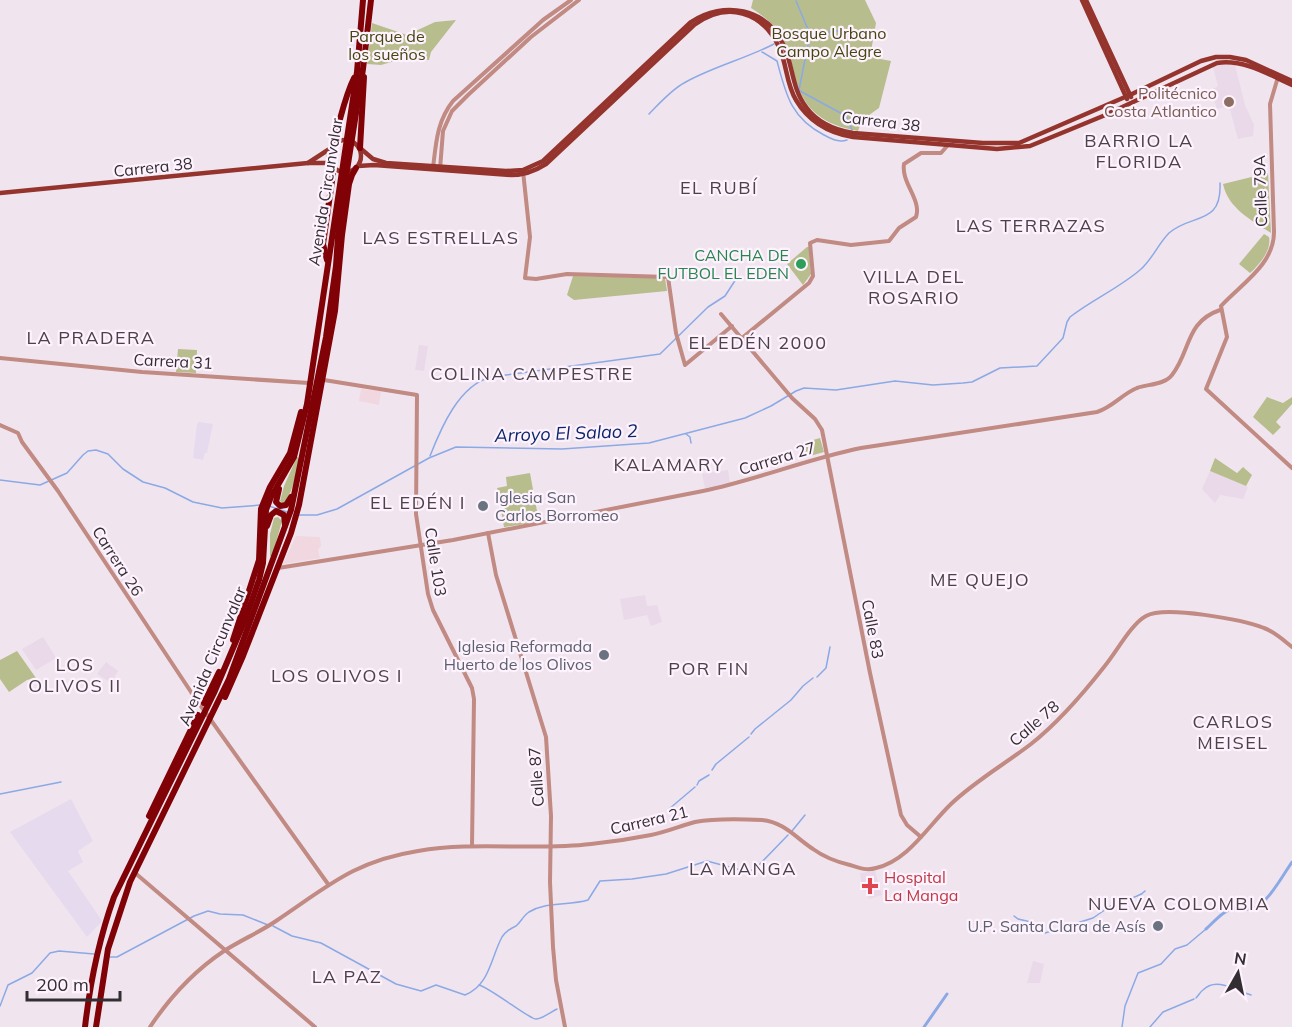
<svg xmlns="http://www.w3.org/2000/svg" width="1292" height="1027" viewBox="0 0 1292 1027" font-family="Mulish,sans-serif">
  <rect width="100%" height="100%" fill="#f0e5ef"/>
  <!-- commercial -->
  <g fill="#f0d7e0">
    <polygon points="361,389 381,391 379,405 359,401"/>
    <polygon points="296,536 320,537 321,546 318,550 320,558 283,564"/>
  </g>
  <!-- industrial -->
  <g fill="#e6daee">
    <polygon points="199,422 213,424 207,453 205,453 203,460 193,458 197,424"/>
    <polygon points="71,799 93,841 78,851 83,862 68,871 102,921 87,937 10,832"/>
  </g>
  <!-- built -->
  <g fill="#ead9e9">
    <polygon points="1220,64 1235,65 1245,105 1254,125 1253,136 1238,139 1229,106 1217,109 1211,90 1218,86 1213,67"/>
    <polygon points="419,345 428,346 424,371 415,370"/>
    <polygon points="728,470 730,483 705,488 702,474"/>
    <polygon points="1210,471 1248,487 1243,499 1220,495 1215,503 1202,489"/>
    <polygon points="645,595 647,606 657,605 662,622 651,626 647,615 624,620 620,599"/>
    <polygon points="43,637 56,658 36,670 22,649"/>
    <polygon points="106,662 118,671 111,683 97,674"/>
    <polygon points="875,871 882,895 869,899 861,881 860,873"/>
    <polygon points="1033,961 1044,964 1040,983 1027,983"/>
  </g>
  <!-- green -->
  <g fill="#b8bd8d">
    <path d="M753,0H865L876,23L870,57L891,61L879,108L862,120L858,131C824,125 804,111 795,77C792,65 790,52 784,41C777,27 764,16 751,8Z"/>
    <polygon points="456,20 431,52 429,60 405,58 381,65 367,64 372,23 407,35 435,22"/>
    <path d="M1268,173L1271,233C1251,220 1228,208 1223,184Z"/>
    <path d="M1264,234L1269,237C1272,250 1259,265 1250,273L1239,264Z"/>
    <polygon points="807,247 809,247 811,274 803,285 787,264"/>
    <polygon points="573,276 665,278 667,291 574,300 567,295"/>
    <polygon points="178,349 197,350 196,373 176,372"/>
    <polygon points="1267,397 1283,403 1292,397 1292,404 1276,422 1281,427 1273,435 1253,417"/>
    <polygon points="820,438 824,452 803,458 799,444"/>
    <path d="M297,457L299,458C296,473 294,489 285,502L282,503L280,501L284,486Z"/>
    <polygon points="1215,458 1237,473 1243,467 1252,475 1246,486 1210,471"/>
    <polygon points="530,473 539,522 504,527 497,488 507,486 506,477"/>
    <polygon points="278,517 282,521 272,557 270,556 270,534 274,518"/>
    <polygon points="17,651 36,678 27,680 9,692 0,679 0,660"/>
  </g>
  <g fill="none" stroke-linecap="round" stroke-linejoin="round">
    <!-- stream -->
    <g stroke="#8ba9e5" stroke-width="1.5">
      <polyline points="796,1 810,34 799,90"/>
      <polyline points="783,39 837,31 880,39"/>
      <path d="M762,52L777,61C786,95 791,118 824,135C832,139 839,143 847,140"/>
      <polyline points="800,91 846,116 852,130"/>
      <path d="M649,114C659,104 671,90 684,83C712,67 745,59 774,44"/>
      <polyline points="686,434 690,437 691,443"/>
      <path d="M430,456C441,428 459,385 491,377L660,354L708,307L725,296L738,276"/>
      <polyline points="0,480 40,485 67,473 83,455 88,451 96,450 108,454 123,469 143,482 165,488 193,502 222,508 261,505"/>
      <polyline points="269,506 287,512"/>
      <path d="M298,515H317L337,509L429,458L456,447L562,449L649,443L745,418L771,406L796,391L804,388L836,390L895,381L933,385L963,383L972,382L1000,368L1037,366L1063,338L1067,322L1070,317C1092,300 1119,288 1140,270C1152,260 1158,244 1169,233C1192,213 1222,226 1220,183"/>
      <polyline points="817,677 826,668 830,647"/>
      <polyline points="751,734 755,729 791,700 803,686 813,678"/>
      <polyline points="712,770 716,764 749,737"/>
      <polyline points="697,785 699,781 709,775"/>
      <polyline points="0,794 61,782"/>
      <polyline points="669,809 695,787"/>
      <polyline points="792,831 805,815"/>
      <path d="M1014,916L1018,919L1031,922L1033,929L1035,931L1045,933L1093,918L1112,905C1122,907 1123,904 1131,899C1136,895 1140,897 1145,891"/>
      <path d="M273,926L292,936L321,943L396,984L421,991L436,985L465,995C490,985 491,957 502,937C506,931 510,929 516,926C521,922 523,916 529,912C547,901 568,906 588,900L600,881L632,879L666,874L707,861L748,872L756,868L788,835"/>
      <polyline points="110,957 117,957 194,916 208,911 220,914 243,915 268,925"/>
      <path d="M479,985C494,990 530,1020 536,1019C542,1019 551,1012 557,1009"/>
      <path d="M1196,998C1199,995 1200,992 1203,990C1216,976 1237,991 1251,995"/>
      <polyline points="0,1006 8,985 32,973 50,953 59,951 94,954"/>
      <polyline points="1122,1027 1125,1006 1138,973 1161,964 1175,949 1187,945 1206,929"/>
      <polyline points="1150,1027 1163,1012 1194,999"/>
    </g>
    <!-- canal -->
    <g stroke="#8ba9e5" stroke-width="3">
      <path d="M1206,929C1214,922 1225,908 1237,908C1242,908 1247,910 1252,909C1267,905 1283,875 1292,862"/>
      <polyline points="924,1027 947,994"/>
    </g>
    <!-- minor -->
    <g stroke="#c18a82" stroke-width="4">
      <path d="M1278,77L1270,104L1274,232C1274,265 1241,284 1221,306L1227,337L1206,389L1292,468"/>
      <path d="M433,168C436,143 437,121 453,101L543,20L571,0"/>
      <polyline points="440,169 443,131 452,111 468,95 531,37 579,0"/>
      <polyline points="523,171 530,237 525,278 536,279 567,274 668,277 676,333 685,365 732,326"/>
      <polyline points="721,314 792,398 815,419 822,430 870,673 901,815 907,825 921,837"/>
      <path d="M742,338L809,283L813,276L810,243L817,240L851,245L889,241L899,228L916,217C922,200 901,183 904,164L921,153H941L948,145"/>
      <polyline points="0,358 142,372 309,383"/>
      <polyline points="324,380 417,395 416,514 428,594 433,610 472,688 474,699 472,846"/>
      <polyline points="0,425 18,433 22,442 58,491 193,695 328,884"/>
      <polyline points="488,533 496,575 546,737 551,816 550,882 553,947 556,980 565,1027"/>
      <path d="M278,568L453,540L703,491C756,480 807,459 861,448L1097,412C1113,407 1122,394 1137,388C1148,384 1164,385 1172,375C1191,351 1185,322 1220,310"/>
      <polyline points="134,872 315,1027"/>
      <path d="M150,1027C170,997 194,971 224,951C241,940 260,932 276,921C327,887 354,861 418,851C475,841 534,851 591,844C611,842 631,839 651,835C666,832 680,826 695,822C716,818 741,819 762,820C784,822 796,838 813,849C824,857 837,862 850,865C859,868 867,871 876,868C908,861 928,826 951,804C975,781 1005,764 1031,744C1059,722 1082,695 1104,667C1116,653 1131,624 1146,616C1165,605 1244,620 1264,628C1275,632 1283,640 1292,647"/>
    </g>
    <!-- major -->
    <g stroke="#95342d" stroke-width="4.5">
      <polyline points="1082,0 1127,99"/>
      <polyline points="1086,0 1131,97"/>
      <circle cx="345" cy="156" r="16"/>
      <path d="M360,148L373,159L386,163L506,171L523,170L543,161L691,22C724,0 767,8 784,46C793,66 792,89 806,107C817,122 835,130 853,133L983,143H1019L1132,94L1201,61L1216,57H1230L1246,60L1292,81"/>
      <polyline points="308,163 331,148"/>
      <path d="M358,166L374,165L511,175C525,175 535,171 546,164L694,25C727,1 762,11 779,47C787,64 786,84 796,100C809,122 829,133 853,137L997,149L1030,146L1103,116L1217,63C1244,59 1268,74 1292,85"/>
      <polyline points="0,193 308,163 330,163"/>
    </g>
    <!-- highway -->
    <g stroke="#810206" stroke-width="6">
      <path d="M331,148C340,125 343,100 354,78"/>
      <polyline points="360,148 364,77"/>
      <polyline points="327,260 323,244 333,174 332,165"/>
      <polyline points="279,489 276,502 280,506 286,505 291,497"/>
      <polyline points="267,526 271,515 276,511 284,515 285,525"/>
      <polyline points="233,640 259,560 261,509 270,487 290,453 301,412"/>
      <polyline points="225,697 243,656 291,533 299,505 335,311 342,235 349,184 352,175 356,168"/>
      <polyline points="204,703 219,672"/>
      <polyline points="149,816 198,715"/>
      <path d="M85,1027C90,983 99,939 114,897L214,693L245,620L259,580L263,563L266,510L271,497L294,457L307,404L357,72L363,0"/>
      <polyline points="96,1027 108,949 130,882 229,679 291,510 326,337 336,266 339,221 363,69 371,0"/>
    </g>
  </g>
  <!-- markers -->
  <circle fill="#8d6e63" stroke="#fdf2fd" stroke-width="2" cx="1229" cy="102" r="6"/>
  <circle fill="#2e9e5b" stroke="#fdf2fd" stroke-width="2" cx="801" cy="264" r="6"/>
  <g fill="#6b7280" stroke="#fdf2fd" stroke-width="2">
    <circle cx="483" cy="506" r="6"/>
    <circle cx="604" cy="655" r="6"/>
    <circle cx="1158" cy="926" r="6"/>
  </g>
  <path fill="#e0444e" stroke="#fdf2fd" stroke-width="2" d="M867 877h6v6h6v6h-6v6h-6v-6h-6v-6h6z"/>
  <g text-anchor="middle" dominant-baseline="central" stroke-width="4.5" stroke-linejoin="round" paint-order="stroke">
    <!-- park labels -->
    <g font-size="16" fill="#43460f" stroke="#fdf2fd">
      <text x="829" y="33">Bosque Urbano<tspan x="829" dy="18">Campo Alegre</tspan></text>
      <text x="387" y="36">Parque de<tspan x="387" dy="18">los sueños</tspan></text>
    </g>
    <!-- education labels -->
    <g font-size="16" fill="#785e54" stroke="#fdf2fd" text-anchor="end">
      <text x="1217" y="93">Politécnico<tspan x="1217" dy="18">Costa Atlantico</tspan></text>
    </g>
    <!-- street labels -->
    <g font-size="16" fill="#322e32" stroke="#fdf2fd">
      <text transform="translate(881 121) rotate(7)">Carrera 38</text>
      <text transform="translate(153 167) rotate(-6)">Carrera 38</text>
      <text transform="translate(1260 191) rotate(-92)">Calle 79A</text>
      <text transform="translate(325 192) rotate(-81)">Avenida Circunvalar</text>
      <text transform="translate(173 361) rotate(3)">Carrera 31</text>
      <text transform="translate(777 458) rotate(-17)">Carrera 27</text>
      <text transform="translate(118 561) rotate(57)">Carrera 26</text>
      <text transform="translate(436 562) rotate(81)">Calle 103</text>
      <text transform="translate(873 629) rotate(79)">Calle 83</text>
      <text transform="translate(212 656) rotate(-67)">Avenida Circunvalar</text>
      <text transform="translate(1034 723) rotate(-41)">Calle 78</text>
      <text transform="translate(536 777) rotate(-94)">Calle 87</text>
      <text transform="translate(649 820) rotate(-13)">Carrera 21</text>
    </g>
    <!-- leisure labels -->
    <g font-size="16" fill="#27864d" stroke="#fdf2fd" text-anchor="end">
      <text x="789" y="255">CANCHA DE<tspan x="789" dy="18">FUTBOL EL EDEN</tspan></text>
    </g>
    <!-- worship labels -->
    <g font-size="16" fill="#5b616d" stroke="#fdf2fd" text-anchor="end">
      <text x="495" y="497" text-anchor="start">Iglesia San<tspan x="495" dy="18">Carlos Borromeo</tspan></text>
      <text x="592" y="646">Iglesia Reformada<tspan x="592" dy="18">Huerto de los Olivos</tspan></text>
      <text x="1146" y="926">U.P. Santa Clara de Asís</text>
    </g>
    <!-- health labels -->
    <g font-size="16" fill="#be3a42" stroke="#fdf2fd" text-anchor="start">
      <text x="884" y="877">Hospital<tspan x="884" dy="18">La Manga</tspan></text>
    </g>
    <!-- neighbourhood labels -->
    <g font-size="18" letter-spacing="1.5" fill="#4b424a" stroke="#fdf2fd">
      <text x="1139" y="140">BARRIO LA<tspan x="1139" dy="21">FLORIDA</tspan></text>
      <text x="719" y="187">EL RUBÍ</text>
      <text x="1031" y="225">LAS TERRAZAS</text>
      <text x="441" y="237">LAS ESTRELLAS</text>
      <text x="914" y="276">VILLA DEL<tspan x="914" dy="21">ROSARIO</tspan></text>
      <text x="91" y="337">LA PRADERA</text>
      <text x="758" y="342">EL EDÉN 2000</text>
      <text x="532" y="373">COLINA CAMPESTRE</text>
      <text x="669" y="464">KALAMARY</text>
      <text x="418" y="502">EL EDÉN I</text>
      <text x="980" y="579">ME QUEJO</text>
      <text x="75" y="664">LOS<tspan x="75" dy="21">OLIVOS II</tspan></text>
      <text x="709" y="668">POR FIN</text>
      <text x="337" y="675">LOS OLIVOS I</text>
      <text x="1233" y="721">CARLOS<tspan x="1233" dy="21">MEISEL</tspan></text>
      <text x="743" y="868">LA MANGA</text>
      <text x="1179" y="903">NUEVA COLOMBIA</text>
      <text x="347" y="976">LA PAZ</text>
    </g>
    <!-- water labels -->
    <g font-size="18" font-style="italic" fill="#0b276b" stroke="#fdf2fd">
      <text transform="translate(566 433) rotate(-2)">Arroyo El Salao 2</text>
    </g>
  </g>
  <!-- north arrow -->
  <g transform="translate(1238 973) rotate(9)" stroke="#fdf2fd" stroke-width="4.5" paint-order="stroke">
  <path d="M0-4.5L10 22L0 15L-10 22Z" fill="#322e32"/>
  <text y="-9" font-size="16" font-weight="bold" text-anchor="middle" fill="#322e32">N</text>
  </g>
  <!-- scale -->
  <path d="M27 991v9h93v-9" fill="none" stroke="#322e32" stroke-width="3"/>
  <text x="36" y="991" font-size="18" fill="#322e32" stroke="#fdf2fd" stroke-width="4.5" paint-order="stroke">200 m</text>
</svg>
